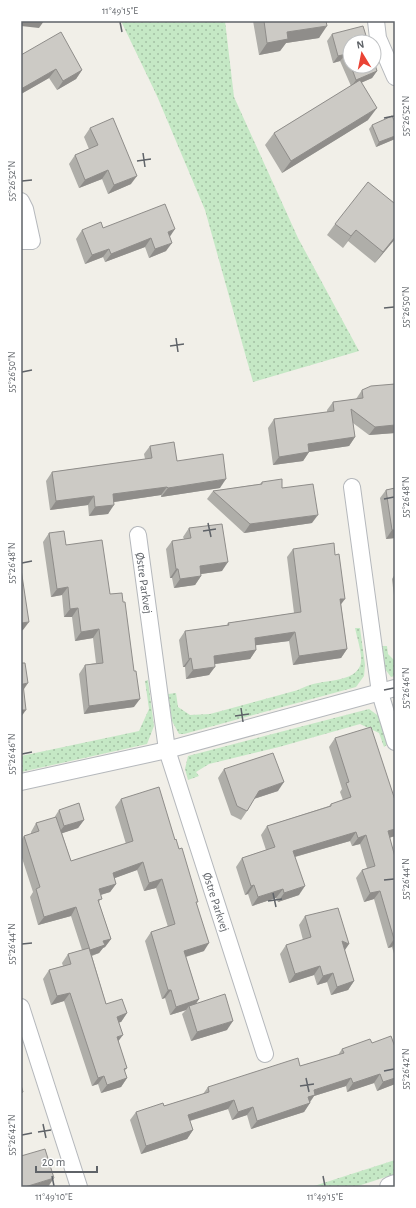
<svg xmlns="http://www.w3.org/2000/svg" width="416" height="1208" viewBox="0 0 416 1208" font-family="'Alegreya Sans',sans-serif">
  <defs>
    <pattern id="grass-dots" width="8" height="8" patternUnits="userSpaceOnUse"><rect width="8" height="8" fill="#c5e8c5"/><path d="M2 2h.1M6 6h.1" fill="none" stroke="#a3c0a4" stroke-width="1.8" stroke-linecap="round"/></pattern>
  </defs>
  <rect width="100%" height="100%" fill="#f1efe8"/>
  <!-- grass -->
  <g fill="url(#grass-dots)">
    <polygon points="121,21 225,21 234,97 298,238 359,351 253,382 205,210 157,96"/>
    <path d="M355,628H360L365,665L364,676L356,687L184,734H179L172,721L168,694L176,693L178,707L190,715L210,714L298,690C302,688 306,686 310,685C327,679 364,683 361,656C360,647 357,637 355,628Z"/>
    <polygon points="380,646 387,646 388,654 395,661 395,676 391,677 382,665"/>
    <polygon points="148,680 154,726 147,744 21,772 21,756 139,731 149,709 145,681"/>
    <polygon points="369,709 380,717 388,744 384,747 379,733 360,724 279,747 209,764 196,772 199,776 188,780 185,769 188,756"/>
    <polygon points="395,1160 395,1174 355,1187 311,1187"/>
  </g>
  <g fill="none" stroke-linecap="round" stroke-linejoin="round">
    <defs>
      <g id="minor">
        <polyline points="376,21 378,38 395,77"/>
        <polyline points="21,201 25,209 32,241 21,241"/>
        <polyline points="352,487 380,693 395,742"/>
        <polyline points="138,535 167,750 265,1054"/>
        <polyline points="21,782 167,750 395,688"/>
        <polyline points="21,1007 79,1187"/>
      </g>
      <polyline id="tertiary" points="390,1187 395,1185"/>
    </defs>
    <!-- minor casing -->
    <use href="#minor" stroke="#b5b8bc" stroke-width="18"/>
    <!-- tertiary casing -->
    <use href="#tertiary" stroke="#b5b8bc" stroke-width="22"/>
    <!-- minor -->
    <use href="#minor" stroke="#fff" stroke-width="16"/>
    <!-- tertiary -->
    <use href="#tertiary" stroke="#fff" stroke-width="20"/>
  </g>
  <!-- wall -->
  <g fill="#afaea9">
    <polygon points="253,21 326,21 319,38 286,43 280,51 259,55"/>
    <polygon points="332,34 350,42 350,66 374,66 377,71 372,78 361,83 368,120 282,173 265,145 274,133 351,86 340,61 333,63 327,41"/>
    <polygon points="21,55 82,70 76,79 57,90 49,78 21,94"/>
    <polygon points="395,122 395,139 376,147 369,129 372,125"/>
    <polygon points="90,128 131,184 108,194 102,179 79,188 69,164 75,155 89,149 84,137"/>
    <polygon points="335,224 395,239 375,263 348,241 343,248 327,235"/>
    <polygon points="103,228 170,237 166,251 149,258 145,247 105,262 103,257 85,264 76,239 82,230"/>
    <polygon points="395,384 395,433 369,435 353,423 355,437 349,446 309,452 303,461 273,465 268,428 274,419 327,412 327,410 333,402 356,399 362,390"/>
    <polygon points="150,446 177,461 220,488 161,497 161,495 114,502 108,514 89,516 88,505 50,510 46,481 52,472 145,459 144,454"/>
    <polygon points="262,482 282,488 312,523 244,533 207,499 213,491 260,484"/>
    <polygon points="395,488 395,538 386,539 380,498 386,490"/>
    <polygon points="189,528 222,571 201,574 201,576 195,585 174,588 172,578 170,578 166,549 172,541 184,539 183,537"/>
    <polygon points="49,533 66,545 110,594 134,707 84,714 79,674 85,665 96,663 93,638 75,641 72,617 64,617 62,595 51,597 43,542"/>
    <polygon points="293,549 341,604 347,649 341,658 293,665 289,641 256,645 256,650 250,659 215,664 209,675 186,679 185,667 183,667 179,640 185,631 227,625 228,623 294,613 287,557"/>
    <polygon points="395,574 395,604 392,579"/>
    <polygon points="335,738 395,836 389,838 395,857 395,957 392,947 388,948 374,899 364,902 356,878 362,870 367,868 360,844 352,846 350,841 295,857 299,895 278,902 276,898 252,906 248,894 245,895 236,867 242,858 266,850 261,835 267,826 329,806 331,804 343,800 340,792 342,789 329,747"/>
    <polygon points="224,769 278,791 254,799 247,811 241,820 231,815 218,778"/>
    <polygon points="121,799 175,840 197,904 204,951 186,957 199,999 196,1003 227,1030 191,1041 182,1014 186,1010 170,1015 165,998 162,999 145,941 151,932 168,927 156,888 144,891 137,870 114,878 116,884 110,892 101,895 99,903 111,939 105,947 103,948 99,953 92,956 106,1004 127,1013 121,1022 119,1022 118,1041 127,1068 124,1072 127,1078 121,1087 101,1093 98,1084 92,1086 64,1001 51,1005 43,979 49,970 63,966 62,963 68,954 82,950 71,916 38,925 30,897 33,892 21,855 21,840 24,836 31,834 31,832 36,823 54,818 59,810 84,820 78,828 62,833 71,861 126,844 115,807"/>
    <polygon points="305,916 345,951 354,981 348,990 331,995 327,982 317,985 314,975 289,983 280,954 286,945 303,940 299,925"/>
    <polygon points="372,1043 395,1047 395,1084 377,1091 374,1083 347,1092 346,1086 314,1096 304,1112 251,1129 247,1115 232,1120 228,1109 190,1121 193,1130 187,1139 141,1154 130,1120 136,1112 164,1106 203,1094 208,1087 300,1066 338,1055 342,1049"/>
  </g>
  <!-- shaded-wall -->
  <g fill="#8f8d8a">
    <polygon points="21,21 44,21 39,28 21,26"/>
    <polygon points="327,26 319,38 286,43 280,51 259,55 267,43 287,32"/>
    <polygon points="346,54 340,61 333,63 338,56"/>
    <polygon points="56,69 49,78 21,94 21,89"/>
    <polygon points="82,70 76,79 57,90 63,81"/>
    <polygon points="377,71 372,78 351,87 356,80"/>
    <polygon points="377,108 368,120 282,173 291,161"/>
    <polygon points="395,136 395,139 376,147 379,142"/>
    <polygon points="108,170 102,179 79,188 85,180"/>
    <polygon points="137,176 131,184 108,194 114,185"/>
    <polygon points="175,229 169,238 168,232"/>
    <polygon points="356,230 348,241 343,248 351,236"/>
    <polygon points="395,237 395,239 375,263 383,252"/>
    <polygon points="151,238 145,247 105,262 111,254"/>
    <polygon points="172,243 166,251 149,258 155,249"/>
    <polygon points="109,249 103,257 85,264 92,255"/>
    <polygon points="395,425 395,433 369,435 375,427"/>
    <polygon points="355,437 349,446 302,453 308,444"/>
    <polygon points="309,452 303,461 273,465 279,457"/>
    <polygon points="226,479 220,488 161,497 168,488"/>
    <polygon points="167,487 161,495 107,503 113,494"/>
    <polygon points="94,496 88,505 50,510 56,501"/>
    <polygon points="114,505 108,514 89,516 95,507"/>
    <polygon points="318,515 312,523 244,533 250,524"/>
    <polygon points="392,530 395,530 395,538 386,539"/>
    <polygon points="228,562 222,571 194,575 200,566"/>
    <polygon points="176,569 178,569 172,578 170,578"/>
    <polygon points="201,576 195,585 174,588 180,579"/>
    <polygon points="68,587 62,595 51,597 57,589"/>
    <polygon points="340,599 345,599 339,607"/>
    <polygon points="78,608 72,617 64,617 70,609"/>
    <polygon points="29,622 23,630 21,631 21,623"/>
    <polygon points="99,629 93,638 75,641 81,632"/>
    <polygon points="295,632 289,641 249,646 255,638"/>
    <polygon points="347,649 341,658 293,665 299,656"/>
    <polygon points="256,650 250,659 208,665 214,656"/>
    <polygon points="191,658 185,667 183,667 189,659"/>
    <polygon points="215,667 209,675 186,679 193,670"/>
    <polygon points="28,683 22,692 23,684"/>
    <polygon points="140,699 134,707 84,714 89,706"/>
    <polygon points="21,710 26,710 21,717"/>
    <polygon points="284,782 278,791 253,799 259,791"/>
    <polygon points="84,820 78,828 57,835 64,826"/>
    <polygon points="395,829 395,836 382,840 388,831"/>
    <polygon points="356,832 350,841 287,859 293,851"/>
    <polygon points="366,835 360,844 352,846 358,838"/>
    <polygon points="143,862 137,870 107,881 113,873"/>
    <polygon points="162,879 156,888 144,891 149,883"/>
    <polygon points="116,884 110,892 93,897 99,889"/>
    <polygon points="254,885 248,894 245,895 251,886"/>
    <polygon points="305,886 299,895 278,902 284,893"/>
    <polygon points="283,889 276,898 252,906 258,897"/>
    <polygon points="380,891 374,899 364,902 370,893"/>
    <polygon points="76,907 71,916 38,925 44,917"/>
    <polygon points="111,939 105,947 103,948 99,953 84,958 90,950 103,941"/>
    <polygon points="394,939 395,939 395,942 392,947 388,948"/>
    <polygon points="342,941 349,944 343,953"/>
    <polygon points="209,943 204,951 178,959 184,951"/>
    <polygon points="320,966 314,975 289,983 295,974"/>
    <polygon points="333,973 327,982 317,985 323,976"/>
    <polygon points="354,981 348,990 331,995 337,987"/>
    <polygon points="168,990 171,990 165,998 162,999"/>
    <polygon points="70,993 64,1001 51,1005 57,996"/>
    <polygon points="199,999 193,1008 189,1006 186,1010 170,1015 176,1007"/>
    <polygon points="127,1013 121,1022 111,1025 117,1017"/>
    <polygon points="233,1021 227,1030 191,1041 197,1032"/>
    <polygon points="123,1035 117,1043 117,1037"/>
    <polygon points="380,1074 374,1083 347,1092 353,1083"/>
    <polygon points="104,1076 98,1084 92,1086 98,1078"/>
    <polygon points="127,1078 121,1087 101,1093 107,1085"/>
    <polygon points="351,1078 346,1086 314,1096 309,1103 302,1105 314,1090"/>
    <polygon points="395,1078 395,1084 377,1091 383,1082"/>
    <polygon points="234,1100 228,1109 182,1123 188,1115"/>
    <polygon points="310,1103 304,1112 251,1129 257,1121"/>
    <polygon points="253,1107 247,1115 232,1120 238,1112"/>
    <polygon points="193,1130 187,1139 141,1154 146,1146"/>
    <polygon points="54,1178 48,1187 25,1187"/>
  </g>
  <!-- building -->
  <g fill="#cccac5" stroke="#8f8d8a">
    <polygon points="264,21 326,21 327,26 287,32 288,39 267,43"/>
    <polygon points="363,26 368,42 350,42 350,64 346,54 338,56 332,34"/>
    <polygon points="61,32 82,70 63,81 56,69 21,89 21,55"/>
    <polygon points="374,61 377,71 356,80 351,66 374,66"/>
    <polygon points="360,80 377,108 291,161 274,133"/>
    <polygon points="392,116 395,122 395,136 379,142 372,125"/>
    <polygon points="113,118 137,176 114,185 108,170 85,180 75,155 98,145 90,128"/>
    <polygon points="368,182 394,203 395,201 395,237 383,252 356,230 351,236 335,224"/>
    <polygon points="165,204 175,229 168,232 172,243 155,249 151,238 111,254 109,249 92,255 82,230 101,222 103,228"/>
    <polygon points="395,384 395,425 375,427 351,409 355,437 308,444 309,452 279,457 274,419 334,411 333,402 363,398 362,390 371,386"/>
    <polygon points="174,442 177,461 223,454 226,479 168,488 167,487 113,494 114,505 95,507 94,496 56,501 52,472 152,458 150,446"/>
    <polygon points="282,479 282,488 313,484 318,515 250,524 213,491 262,484 262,482"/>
    <polygon points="395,488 395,530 392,530 386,490"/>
    <polygon points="222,524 228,562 200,566 201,576 180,579 178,569 176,569 172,541 191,538 189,528"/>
    <polygon points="64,531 66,545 102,540 110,594 122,593 123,602 125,602 134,671 136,671 140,699 89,706 85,665 103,663 99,629 81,632 78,608 70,609 68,587 57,589 49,533"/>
    <polygon points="334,543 335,555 339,554 345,599 340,599 347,649 299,656 295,632 255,638 256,650 214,656 215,667 193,670 191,658 189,659 185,631 229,625 228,623 301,612 293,549"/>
    <polygon points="21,569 29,622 21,623"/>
    <polygon points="21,663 25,663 28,683 23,684 26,710 21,710"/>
    <polygon points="371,727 395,800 395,829 388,831 395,857 395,939 394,939 380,891 370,893 362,870 375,866 366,835 358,838 356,832 293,851 305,886 284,893 283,889 258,897 254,885 251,886 242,858 275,847 267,826 331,806 331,804 351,797 346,783 349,782 335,738"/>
    <polygon points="273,753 284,782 259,791 247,811 237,806 224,769"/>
    <polygon points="159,787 175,840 176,839 179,849 182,848 198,902 196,902 209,943 184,951 199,999 176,1007 171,990 168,990 151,932 175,924 162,879 149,883 143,862 113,873 116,884 99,889 102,899 98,900 111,939 103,941 105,945 90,950 76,907 44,917 36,889 40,887 24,836 39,831 36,823 56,817 71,861 133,841 121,799"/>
    <polygon points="79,803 84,820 64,826 59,810"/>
    <polygon points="338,908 349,944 342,941 354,981 337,987 333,973 323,976 320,966 295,974 286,945 311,937 305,916"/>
    <polygon points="89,948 106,1004 122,999 127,1013 117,1017 123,1035 117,1037 127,1068 124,1069 127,1078 107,1085 104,1076 98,1078 70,993 57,996 49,970 71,964 68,954"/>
    <polygon points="225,994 233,1021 197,1032 189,1006"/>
    <polygon points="391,1036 395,1047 395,1078 383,1082 380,1074 353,1083 351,1078 314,1090 315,1095 308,1097 310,1103 257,1121 253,1107 238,1112 234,1100 188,1115 193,1130 146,1146 136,1112 163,1103 164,1106 209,1092 208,1087 298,1058 300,1066 344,1053 342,1049 370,1039 372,1043"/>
    <polygon points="21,1085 23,1092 21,1093"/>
    <polygon points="45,1149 54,1178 25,1187 21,1187 21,1156"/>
  </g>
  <!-- ticks -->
  <path fill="none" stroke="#5f6368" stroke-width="1.5" d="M120,22L122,32M384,118L394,116M143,153L145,167M137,161L151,159M22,181L32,180M384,308L394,307M176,338L178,352M170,346L184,344M22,372L32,370M384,499L394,497M208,523L211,537M203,531L216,529M22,563L32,561M384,690L394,688M241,708L243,722M235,716L249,714M22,754L32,752M384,880L394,879M273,893L276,907M268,901L282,899M22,944L32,943M384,1071L394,1069M306,1078L309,1092M300,1086L314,1084M43,1124L46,1138M38,1132L51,1130M22,1135L32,1133M52,1176L54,1186M323,1176L325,1186"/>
  <g text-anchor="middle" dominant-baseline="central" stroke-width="3.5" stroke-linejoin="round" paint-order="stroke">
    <!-- street labels -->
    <g font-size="12" fill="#5f6368" stroke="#fff">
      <text transform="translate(144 583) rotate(82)">Østre Parkvej</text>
      <text transform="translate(216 902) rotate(72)">Østre Parkvej</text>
    </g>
  </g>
  <!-- border -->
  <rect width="416" height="1208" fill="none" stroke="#ffffff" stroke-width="44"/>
  <!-- north arrow -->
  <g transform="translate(362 54) rotate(350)"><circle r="19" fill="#ffffff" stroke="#bfc1c3"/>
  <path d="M0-3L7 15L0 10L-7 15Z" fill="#ea4335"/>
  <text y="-6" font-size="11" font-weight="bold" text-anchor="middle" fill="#5f6368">N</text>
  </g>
  <!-- scale -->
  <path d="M36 1166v6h61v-6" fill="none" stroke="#5f6368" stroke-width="2"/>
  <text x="42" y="1166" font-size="12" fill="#5f6368" stroke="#ffffff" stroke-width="3" paint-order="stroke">20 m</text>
  <rect x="22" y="22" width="372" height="1164" fill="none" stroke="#5f6368" stroke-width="1.5"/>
  <g font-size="10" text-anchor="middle" fill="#5f6368">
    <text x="120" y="14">11°49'15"E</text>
    <text transform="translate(405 116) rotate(-90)" y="4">55°26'52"N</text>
    <text transform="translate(11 181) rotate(-90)" y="4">55°26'52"N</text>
    <text transform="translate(405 307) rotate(-90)" y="4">55°26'50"N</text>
    <text transform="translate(11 372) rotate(-90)" y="4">55°26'50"N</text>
    <text transform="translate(405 497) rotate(-90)" y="4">55°26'48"N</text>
    <text transform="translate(11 563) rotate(-90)" y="4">55°26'48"N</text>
    <text transform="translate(405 688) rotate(-90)" y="4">55°26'46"N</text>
    <text transform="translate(11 754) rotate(-90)" y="4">55°26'46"N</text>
    <text transform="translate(405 879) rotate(-90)" y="4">55°26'44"N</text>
    <text transform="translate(11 944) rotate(-90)" y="4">55°26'44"N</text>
    <text transform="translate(405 1069) rotate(-90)" y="4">55°26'42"N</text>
    <text transform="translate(11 1135) rotate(-90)" y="4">55°26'42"N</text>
    <text x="54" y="1200">11°49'10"E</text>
    <text x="325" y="1200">11°49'15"E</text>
  </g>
</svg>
